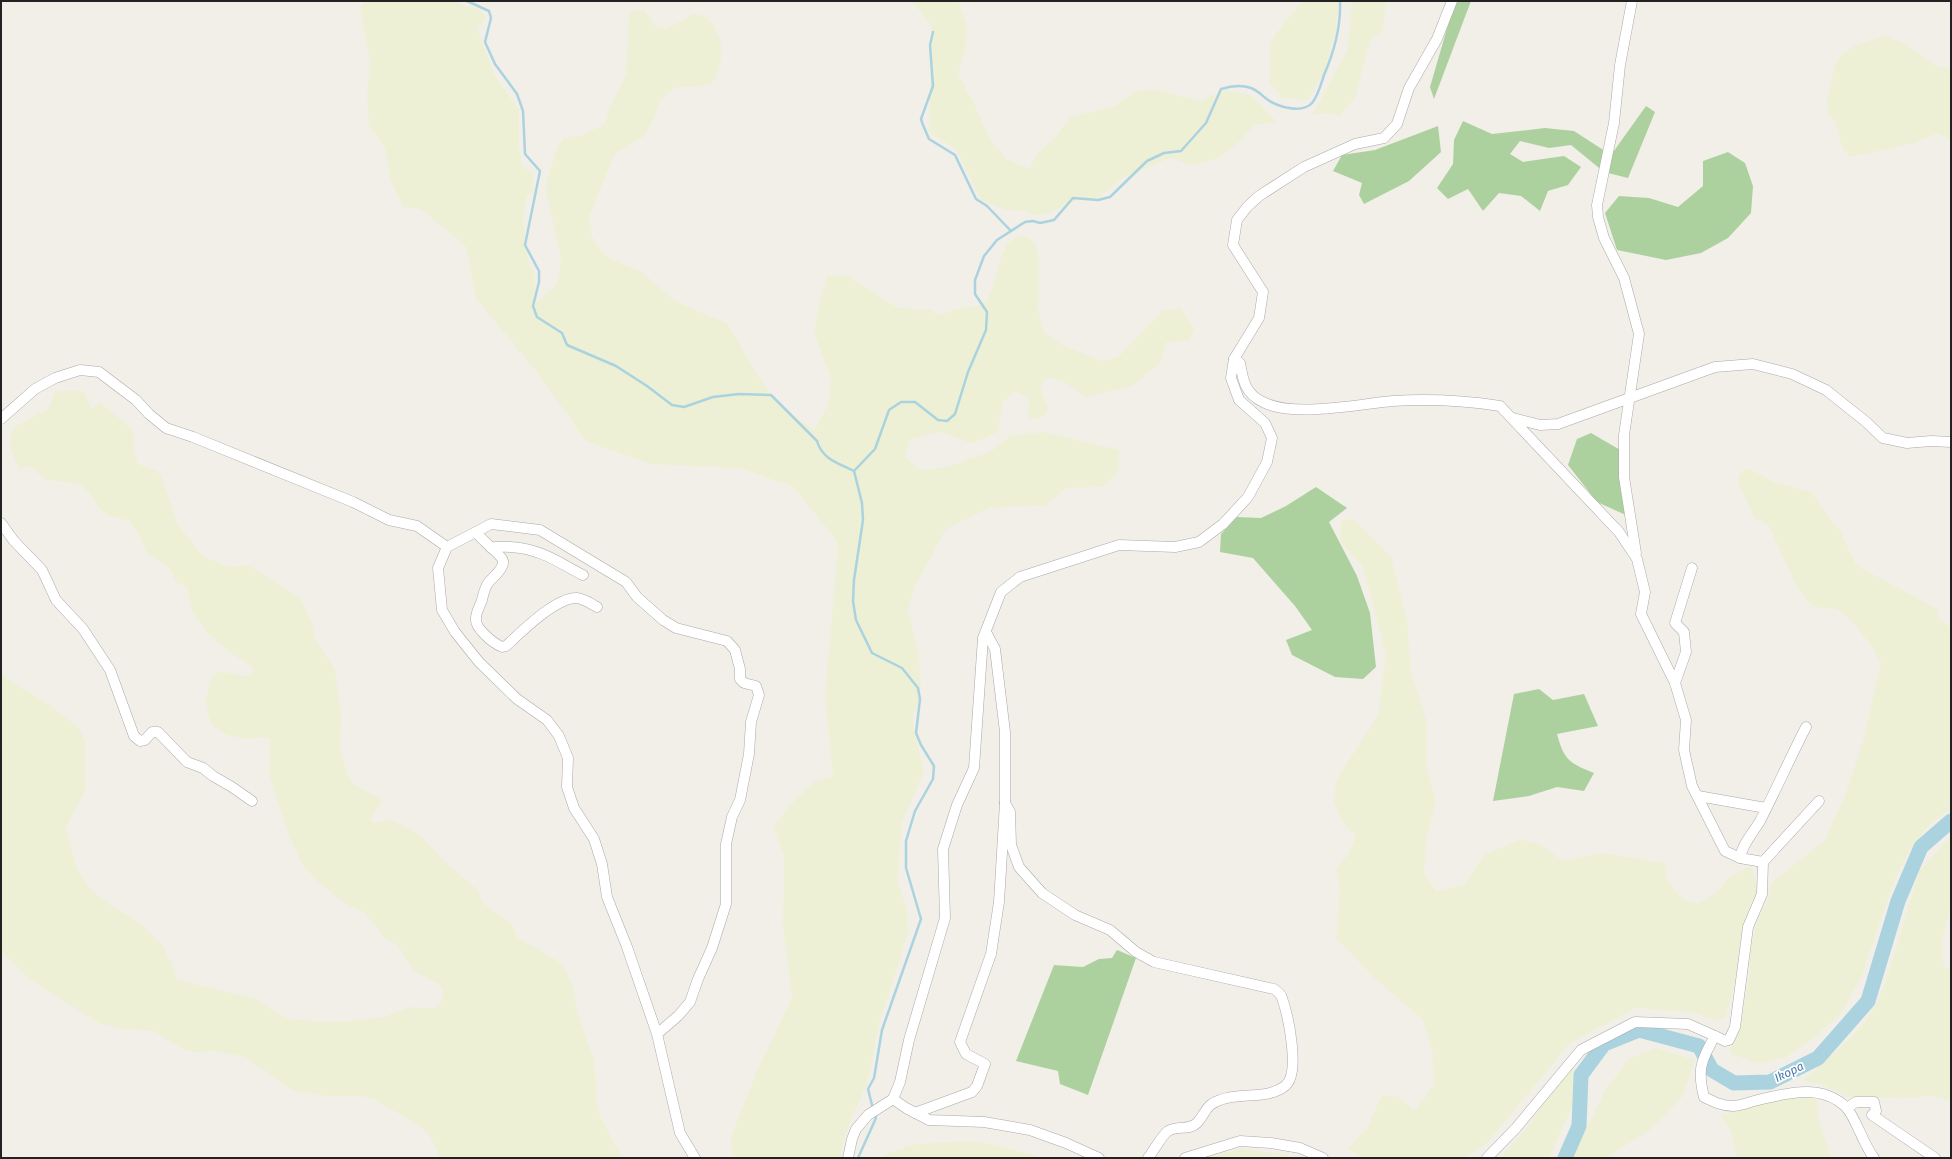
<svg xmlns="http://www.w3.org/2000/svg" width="1952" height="1159" viewBox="0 0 1952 1159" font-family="'Fira Sans',sans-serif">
  <rect width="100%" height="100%" fill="#f2efe9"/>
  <!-- farmland -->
  <g fill="#eef0d5">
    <polygon points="364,1 457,1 461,5 479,8 487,18 477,28 495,77 519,109 519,146 522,166 533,172 533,193 527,196 523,216 527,256 534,276 537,303 558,283 561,258 546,192 547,180 557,147 564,138 583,135 605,124 610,107 626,75 629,15 632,10 645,10 654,25 666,29 693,14 705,16 714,25 721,43 722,55 715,79 711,84 705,86 677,87 668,93 659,102 653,120 643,137 617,152 613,157 589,217 592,236 602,252 613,260 642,272 675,301 728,324 753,368 776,402 814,430 828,405 831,377 814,334 819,305 827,276 846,275 898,308 932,310 937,315 958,309 972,306 976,307 987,301 992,289 1001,257 1007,244 1017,236 1028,237 1036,245 1039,264 1038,310 1044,332 1062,345 1102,361 1118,357 1162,311 1181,308 1194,329 1189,341 1166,342 1161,362 1132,386 1085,397 1063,381 1046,378 1040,389 1048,408 1044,416 1033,420 1028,417 1029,398 1015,391 1003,402 998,432 972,444 942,432 930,434 909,440 906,458 920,470 943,468 990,452 1010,436 1043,432 1119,450 1118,472 1103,487 1066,488 1046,505 989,508 946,529 916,584 908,610 919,656 921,692 912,720 924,772 902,822 897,880 907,909 908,934 879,1024 867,1085 854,1112 842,1144 841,1158 733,1158 731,1137 756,1073 792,998 783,926 784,856 773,827 794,801 814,782 833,777 825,696 838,542 792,486 739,468 650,464 586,441 536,371 476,299 466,247 421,209 403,207 390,179 385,148 369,126 367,95 370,62 360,7"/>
    <polygon points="912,1 958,1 967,26 966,46 958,75 973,101 990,140 1008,160 1029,169 1037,155 1055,137 1071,117 1115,106 1136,91 1157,90 1199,101 1225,90 1251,95 1277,122 1255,125 1239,142 1218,158 1193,165 1170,158 1126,176 1100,197 1071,202 1050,213 1032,215 1026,211 1006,210 981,200 956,149 929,132 932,27"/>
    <polygon points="1303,1 1339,1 1336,29 1325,70 1308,100 1282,98 1270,83 1270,43 1283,24"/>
    <polygon points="1352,1 1386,1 1383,31 1370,40 1355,98 1340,116 1329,113 1312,115 1347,51"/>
    <polygon points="1884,36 1903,43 1936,66 1951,69 1951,141 1938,133 1915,143 1850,157 1842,148 1836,122 1828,115 1827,99 1835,65 1841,55 1856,45"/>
    <polygon points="59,391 84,391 91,409 101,403 131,428 134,434 134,452 138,464 157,471 161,475 177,523 196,548 205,557 230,567 246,565 252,567 301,599 312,622 316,640 335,670 341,712 340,748 347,773 353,784 381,799 380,805 370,819 375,823 386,820 394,821 420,835 448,865 476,888 484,904 510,922 518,938 555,959 564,968 572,985 580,1021 595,1062 596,1098 600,1116 622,1158 438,1158 437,1150 429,1135 415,1123 373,1099 361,1096 327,1096 292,1090 245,1057 216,1051 193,1052 180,1048 154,1031 123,1029 99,1023 31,980 1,951 1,755 3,751 1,748 1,673 10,681 53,707 79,728 85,741 85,791 66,827 76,866 85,882 94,892 112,906 139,922 162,945 171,962 177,980 256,999 282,1016 293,1020 344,1022 383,1017 411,1007 430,1008 437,1007 441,1003 443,991 440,985 414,971 397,945 386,939 364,912 346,904 319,883 303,866 290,838 269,774 270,739 265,737 246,739 227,735 212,726 205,702 211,679 219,671 245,676 251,675 253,669 250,665 229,652 206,631 192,612 187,587 177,583 169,568 146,552 140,536 130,521 107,515 98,506 88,491 79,484 45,479 30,467 24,467 20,471 11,450 10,439 14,427 46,410 50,406 53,394"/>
    <polygon points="1749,468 1773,482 1812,492 1820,506 1841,532 1856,565 1939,610 1938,617 1951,628 1951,808 1929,825 1909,852 1895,879 1862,975 1841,1014 1806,1044 1786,1057 1757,1064 1731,1053 1730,1047 1741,1024 1750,971 1749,954 1757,921 1768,899 1771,883 1825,840 1844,798 1863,741 1881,663 1873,649 1856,625 1837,609 1814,607 1798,589 1771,531 1767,524 1755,518 1739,485 1738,475"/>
    <polygon points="1353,519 1391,557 1407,620 1411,672 1426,719 1426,766 1436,801 1427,837 1424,873 1436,891 1465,885 1484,855 1522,839 1541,845 1563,861 1602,853 1665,863 1668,882 1683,899 1698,904 1716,893 1729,877 1751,866 1758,889 1745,918 1744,942 1726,1018 1717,1020 1690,1012 1636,1008 1570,1043 1488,1142 1465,1158 1363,1158 1347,1149 1367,1128 1382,1095 1400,1097 1414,1111 1434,1085 1432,1050 1422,1019 1375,979 1336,938 1340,890 1336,869 1349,853 1356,836 1342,821 1334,801 1336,780 1378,716 1386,655 1363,567 1340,542 1342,520"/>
    <polygon points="1951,836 1951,906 1942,940 1944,966 1951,969 1951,1101 1933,1096 1905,1098 1848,1097 1822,1084 1803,1081 1845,1043 1864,1023 1877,1003 1887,977 1919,872"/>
    <polygon points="1657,1048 1695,1060 1682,1097 1651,1129 1606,1158 1572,1158 1605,1091 1630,1058"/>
    <polygon points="1568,1066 1575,1069 1572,1107 1549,1158 1500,1158 1529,1125"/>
    <polygon points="1816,1095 1820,1125 1831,1158 1736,1158 1731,1132 1721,1115 1776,1099"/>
    <polygon points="971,1141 992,1144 1043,1158 880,1158 891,1152 915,1144"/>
    <polygon points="1243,1149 1282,1154 1297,1158 1206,1158 1212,1155"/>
  </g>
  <!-- forest -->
  <g fill="#add19e">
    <polygon points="1455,1 1471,1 1434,99 1430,87"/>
    <polygon points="1646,106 1655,112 1628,178 1604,172 1571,145 1549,148 1520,141 1510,154 1523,162 1564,156 1581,167 1568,185 1548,191 1540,211 1521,196 1499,193 1483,211 1468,189 1448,199 1437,188 1453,164 1454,140 1463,121 1492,134 1545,128 1574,131 1611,155"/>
    <polygon points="1438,126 1441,152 1409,181 1364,204 1359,195 1362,183 1333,171 1342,155 1375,150"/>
    <polygon points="1728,152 1745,163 1753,186 1751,213 1728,238 1701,253 1666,260 1617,250 1605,213 1619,196 1649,198 1678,207 1703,186 1703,161"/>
    <polygon points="1591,433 1622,451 1628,516 1597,502 1568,465 1577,439"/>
    <polygon points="1316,487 1347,508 1329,522 1357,576 1370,613 1376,667 1363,679 1335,677 1292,655 1286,640 1312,630 1295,606 1253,558 1220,552 1221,534 1237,517 1261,518 1286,506"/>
    <path d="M1539,689L1553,700L1584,694L1598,726L1557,734C1564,760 1569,763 1594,773L1584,791L1557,787L1529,796L1493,801L1514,694Z"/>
    <polygon points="1117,950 1136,958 1088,1095 1060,1084 1058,1071 1016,1061 1054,965 1083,967 1099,959 1112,958"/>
  </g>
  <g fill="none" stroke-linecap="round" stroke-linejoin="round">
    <!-- stream -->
    <g stroke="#aad3df" stroke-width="2.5">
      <path d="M467,1L489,11L491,18L485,42L495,64L517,94L523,111L525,154L540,171L525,245L539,271V282L533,306L537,317L562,333L567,345L616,366L647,386L672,405L684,407L713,397L739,394L771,395L817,441C822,459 838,463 854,471L862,503L863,520L854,580L853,601L856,620L872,653L902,668L918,688L920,699L916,733L921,745L934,766L933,779L915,811L906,841V868L921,919L882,1030L874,1078L868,1089L873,1109"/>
      <polyline points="933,32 930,45 933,86 921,119 923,125 929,139 955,155 976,199 987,206 1011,231"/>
      <path d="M854,471L875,449L889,410L901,402H915L938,420L947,421L955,414L968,372L986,330L987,312L975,294V280L984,256L997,240L1025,222L1033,221L1040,223L1054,220L1073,198L1098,200L1110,197L1147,161L1164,153L1181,151L1206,123L1221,89C1231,86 1242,85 1251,88C1259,91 1262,96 1268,100C1279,107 1302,114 1312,103C1318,96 1321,84 1324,75C1334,52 1341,26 1340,1"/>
      <polyline points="858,1158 876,1118 875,1114"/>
    </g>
    <!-- river -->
    <polyline stroke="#aad3df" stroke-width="15" points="1565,1158 1579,1126 1581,1075 1604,1044 1639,1030 1699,1046 1712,1070 1734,1083 1770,1082 1818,1058 1868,1001 1898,901 1921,847 1951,821"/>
    <defs>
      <g id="minor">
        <polyline points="1632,1 1620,65 1614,123 1597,205 1598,217 1604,238 1624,278 1639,334 1624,435 1624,477 1636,553"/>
        <path d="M1234,359L1240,363C1243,380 1245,394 1263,402C1294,418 1358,404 1393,401C1426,399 1467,401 1500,406L1619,532L1637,559L1645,592L1641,614L1675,683L1686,720L1684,750L1692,786L1725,851L1740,858L1763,862L1762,894L1748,927L1735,1027L1729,1040L1725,1041L1715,1036"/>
        <polyline points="1513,418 1540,425 1558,424 1715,367 1753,364 1792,374 1826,390 1865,421 1883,438 1907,443 1931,441 1951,442"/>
        <polyline points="1,419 35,389 55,378 80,370 99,372 136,400 149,414 166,428 193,437 353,502 389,520 417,526 447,547"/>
        <polyline points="1,523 14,541 42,570 56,600 83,629 110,670 134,736 140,741 145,740 152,732 158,732 187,762 203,768 213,776 232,787 252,801"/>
        <path d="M476,532C482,541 502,555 503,561C504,569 493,577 488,583C485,588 483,595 482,600C480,606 476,612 476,618C474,628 493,643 502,647L506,646C521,632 556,597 577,598C585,599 591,604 597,607"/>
        <path d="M491,548C498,546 503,547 510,547C541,549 556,561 583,575"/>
        <polyline points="1675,683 1686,652 1684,632 1675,623 1692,568"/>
        <polyline points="1698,796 1766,808"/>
        <path d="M1005,803L1010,812L1011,845L1019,867L1042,893L1075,915L1110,930L1136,952L1154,962L1274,989C1277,991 1281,994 1282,998C1288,1015 1301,1074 1285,1086C1267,1100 1240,1092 1220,1100C1205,1105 1206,1113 1197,1123C1189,1131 1178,1125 1168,1131C1162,1135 1153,1152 1148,1158"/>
        <path d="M1740,858C1742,844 1753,833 1760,821C1776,790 1790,758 1806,727"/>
        <polyline points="1763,862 1819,801"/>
        <polyline points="657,1034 678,1016 690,1002 698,979 712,948 726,904 726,844 732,817 740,800 749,754 751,722 759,695 756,686 744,683 740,679 740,669 735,650 727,641 676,628 663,620 637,597 626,582 540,530 491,524 447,547 438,568 442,610 455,632 479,662 517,699 547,720 559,736 568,758 567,787 574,808 594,839 602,864 607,897 627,947 657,1034 680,1133 695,1158"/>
        <polyline points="893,1099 906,1108 929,1120 984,1122 1030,1130 1066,1143 1099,1158"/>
        <polyline points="1847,1108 1856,1102 1874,1102 1876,1111 1872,1115 1935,1158"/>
        <polyline points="915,1113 972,1092 977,1086 985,1064 966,1054 960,1042 991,954 999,902 1005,803 1005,732 995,649 986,632"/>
        <polyline points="848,1158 852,1139 856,1129 868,1115 893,1099 900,1082 909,1040 945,918 943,849 957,805 974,768 983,638 1001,592 1020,577 1119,545 1175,547 1199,542 1223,524 1248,497 1267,462 1272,438 1265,423 1239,400 1231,378 1234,359 1259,318 1263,292 1233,245 1237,220 1247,207 1259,196 1304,167 1355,144 1384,138 1397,124 1409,88 1437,39 1452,1"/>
        <polyline points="1185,1158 1240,1141 1271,1143 1300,1148 1323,1158"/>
        <path d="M1487,1158L1516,1128L1581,1050L1635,1022L1688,1024L1715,1036C1701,1060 1697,1070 1704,1097C1714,1102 1722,1106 1733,1106C1739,1106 1747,1103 1754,1101C1784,1094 1820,1082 1846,1107C1856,1118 1863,1144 1874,1158"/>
      </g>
    </defs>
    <!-- minor casing -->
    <use href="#minor" stroke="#a9a9a9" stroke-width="11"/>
    <!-- minor -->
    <use href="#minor" stroke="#fff" stroke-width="10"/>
  </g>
  <g text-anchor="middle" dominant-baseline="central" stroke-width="3.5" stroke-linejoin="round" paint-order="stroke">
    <!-- water labels -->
    <g font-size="12" font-style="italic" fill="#4a7aab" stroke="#fff">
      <text transform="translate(1789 1072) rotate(-26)">Ikopa</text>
    </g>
  </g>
  <!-- border -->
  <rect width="1952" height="1159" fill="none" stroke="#222222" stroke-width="4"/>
</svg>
